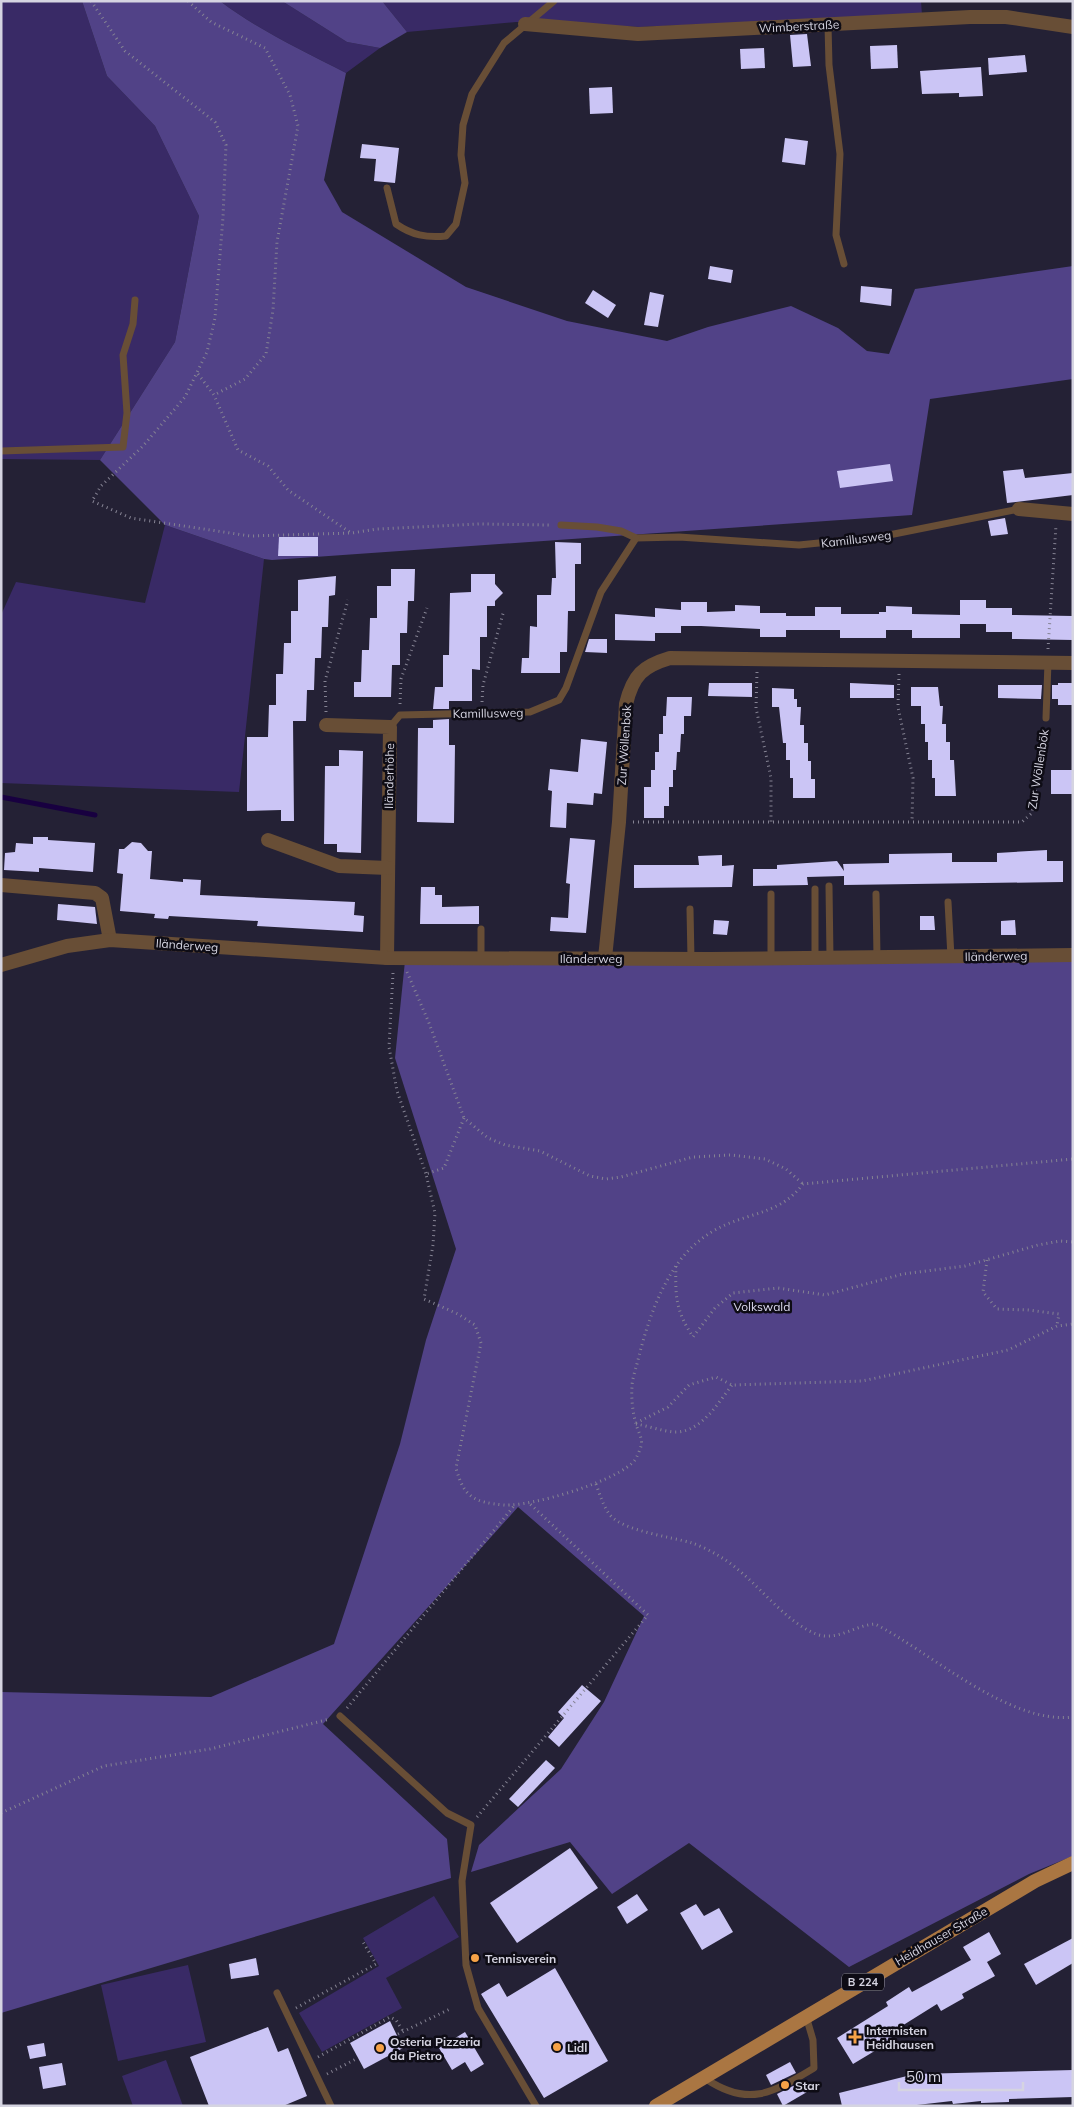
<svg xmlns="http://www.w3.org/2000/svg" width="1074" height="2107" viewBox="0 0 1074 2107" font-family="Mulish,sans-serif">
  <rect width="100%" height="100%" fill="#242135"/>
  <!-- green -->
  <g fill="#392a66">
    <polygon points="1,1 82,1 107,76 155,126 199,216 175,342 100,460 1,459"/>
    <path d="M220,1H282L347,42L380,48L346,73C303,51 258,30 220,1Z"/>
    <polygon points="382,1 921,1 922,15 640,27 516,22 407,32"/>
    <polygon points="165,525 264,559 239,792 1,783 1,615 16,582 145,603"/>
    <polygon points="434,1896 459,1937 386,1978 402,2008 322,2052 299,2013 379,1966 363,1938"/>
    <polygon points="188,1965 206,2042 118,2061 101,1985"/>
    <polygon points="166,2060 183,2106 133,2106 122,2076"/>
  </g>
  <!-- forest -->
  <g fill="#514287">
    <path d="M82,1H220C258,30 303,51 346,73L324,180L342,212L466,287L567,321L667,341L708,327L791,306L838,328L867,351L889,354L915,289L1073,266V379L930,399L912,515L272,560L264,559L165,525L100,460L175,342L199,216L155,126L107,76Z"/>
    <polygon points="282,1 382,1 407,32 380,48 347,42"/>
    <polygon points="1073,956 1073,1856 1029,1874 849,1967 689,1843 612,1894 570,1842 471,1872 479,1845 561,1769 604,1702 644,1616 518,1507 323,1724 447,1839 451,1878 1,2013 1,1692 211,1697 334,1644 400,1444 426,1340 456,1249 395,1058 405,961"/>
  </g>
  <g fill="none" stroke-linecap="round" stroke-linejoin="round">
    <!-- stream -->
    <polyline stroke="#180040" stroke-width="5" points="1,797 95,815"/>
  </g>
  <!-- building -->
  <g fill="#cbc5f5">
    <polygon points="807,34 811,66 793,67 790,35"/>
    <polygon points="897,45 898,68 871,69 870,46"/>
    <polygon points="764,48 765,68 741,69 740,49"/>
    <polygon points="1025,55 1027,72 989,75 988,58"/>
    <polygon points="981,67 983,96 959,97 959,93 922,94 920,71"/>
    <polygon points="612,87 613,113 590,114 589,88"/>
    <polygon points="785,138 808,141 805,165 782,162"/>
    <polygon points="362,144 399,148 395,183 374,181 376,159 360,158"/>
    <polygon points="710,266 733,270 731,283 708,279"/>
    <polygon points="861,286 892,289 891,306 860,302"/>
    <polygon points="593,290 616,305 608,318 585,303"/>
    <polygon points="650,292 664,295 658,327 644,325"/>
    <polygon points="890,464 893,481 840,488 837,471"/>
    <polygon points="1023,469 1025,478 1073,473 1073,495 1007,503 1003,471"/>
    <polygon points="1005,518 1008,534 991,536 988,521"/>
    <polygon points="279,537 318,537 318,556 278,556"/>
    <polygon points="555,542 581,543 581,564 575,564 575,611 568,611 567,652 560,652 560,673 521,673 522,658 529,658 530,626 537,627 537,595 551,595 552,578 556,578"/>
    <polygon points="391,569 415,569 414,601 408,601 407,633 400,633 400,665 392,665 391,697 354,697 354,682 361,682 362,650 369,650 370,618 377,618 377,586 391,586"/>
    <polygon points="471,574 495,574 495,584 503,593 495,601 495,606 487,606 487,637 480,637 480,670 472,669 472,701 449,701 449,709 433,709 435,687 443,687 443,655 449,655 450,593 471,592"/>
    <polygon points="336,576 335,595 329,596 328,627 322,627 321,658 315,658 314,690 307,690 306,721 293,721 294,821 281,821 281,810 247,811 247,737 268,737 269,705 276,705 276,674 283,674 284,643 291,643 291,611 298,611 298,580"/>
    <polygon points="960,600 986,600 986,608 1012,608 1012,615 1073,616 1073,640 1012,639 1012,632 986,632 986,624 960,624 960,638 912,638 912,630 886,630 886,638 840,638 840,630 786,630 786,637 760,637 760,629 701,626 681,626 681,633 655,633 655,641 615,640 615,614 655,617 655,608 681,610 681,602 707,602 707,612 735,611 735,605 760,606 760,613 786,613 786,616 815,616 815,607 841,607 841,614 879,614 879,612 886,612 886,606 912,607 912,614 960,615"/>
    <polygon points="589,639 607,639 607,653 585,652"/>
    <polygon points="709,683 752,683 752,697 708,696"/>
    <polygon points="850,683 894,685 894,698 850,698"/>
    <polygon points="1058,683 1073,683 1073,705 1058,705 1058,699 1052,699 1052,685 1058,685"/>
    <polygon points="998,685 1042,685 1041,699 998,698"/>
    <polygon points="911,687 938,687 940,706 943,706 942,724 946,724 946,742 950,742 950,760 954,760 956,796 935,796 935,778 932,778 932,760 928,760 928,742 925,742 925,724 921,724 921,706 911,706"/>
    <polygon points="772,688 794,689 794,699 797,699 797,707 801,707 800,725 804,725 804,743 808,743 808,761 811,761 811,779 815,779 815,798 793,798 793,778 790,778 790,760 786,760 786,743 783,743 779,707 772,707"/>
    <polygon points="667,697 692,697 691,716 684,716 684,734 681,734 680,752 677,752 676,770 673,770 673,787 669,787 669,806 664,806 664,818 644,818 644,787 651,787 651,770 655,770 655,752 659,752 659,734 663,734 663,716 666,716"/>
    <polygon points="449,719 449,745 455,745 454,823 417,822 418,728 433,728 433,720"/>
    <polygon points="581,739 607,742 602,794 594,793 593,805 567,803 566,828 550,827 552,791 548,790 550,769 578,772"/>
    <polygon points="339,750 363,751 361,853 337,852 337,844 324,844 325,766 339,766"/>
    <rect x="1051" y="770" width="22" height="24"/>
    <polygon points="33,837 48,837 48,840 95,843 93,872 39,868 39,872 4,870 5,853 15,852 16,843 33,844"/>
    <polygon points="570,838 595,840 586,933 550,931 551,917 568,918 570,884 566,883"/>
    <polygon points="132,842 141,843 148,851 152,851 150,879 183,882 183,879 201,880 200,895 355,902 354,915 364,916 363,932 257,926 258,921 169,916 168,919 154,918 155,914 120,911 123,874 117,873 119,849 124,849"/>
    <polygon points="1047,850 1047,861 1063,861 1063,882 844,885 844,876 807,877 808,885 753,886 753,869 777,869 777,865 837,861 844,871 843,864 889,863 889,854 952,853 952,862 997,862 997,853"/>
    <polygon points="722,855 722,866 734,865 732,887 634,888 634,865 699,865 698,856"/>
    <polygon points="421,887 435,887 435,895 442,895 442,907 479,906 479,924 420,924"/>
    <polygon points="58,904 95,907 97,924 57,920"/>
    <polygon points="920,916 934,916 935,930 920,930"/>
    <polygon points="714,920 729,921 727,935 713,934"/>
    <polygon points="1015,920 1016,935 1001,935 1001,921"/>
    <polygon points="582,1685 601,1701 559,1747 548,1737 564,1718 558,1712"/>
    <polygon points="546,1760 555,1768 518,1807 509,1799"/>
    <polygon points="570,1848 598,1888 517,1943 490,1903"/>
    <polygon points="637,1894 648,1910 627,1924 617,1907"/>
    <polygon points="696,1904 704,1916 719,1908 733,1932 702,1950 680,1913"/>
    <polygon points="989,1932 1001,1954 987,1962 995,1976 962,1994 964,1998 941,2011 937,2004 889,2034 893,2040 853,2064 837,2038 888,2006 886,2002 909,1987 912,1992 971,1960 963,1947"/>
    <polygon points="1073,1938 1073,1963 1036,1985 1024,1964"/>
    <polygon points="256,1958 259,1975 231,1979 229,1964"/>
    <polygon points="555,1968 608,2061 544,2098 481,1994 499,1983 507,1997"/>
    <polygon points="390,2021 403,2048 364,2069 350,2043"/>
    <polygon points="268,2027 278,2052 288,2048 307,2096 283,2106 209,2106 190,2057"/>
    <polygon points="465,2032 484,2064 471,2072 465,2062 452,2070 439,2048"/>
    <polygon points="44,2043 46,2056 30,2059 27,2046"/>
    <polygon points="790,2062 796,2073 771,2085 766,2075"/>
    <polygon points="62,2063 66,2085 43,2089 39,2067"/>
    <polygon points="1073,2070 1073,2097 1009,2099 1009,2102 981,2103 981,2101 953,2104 952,2101 908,2106 842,2106 839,2093 915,2074"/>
    <polygon points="801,2082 807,2092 783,2106 777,2094"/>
  </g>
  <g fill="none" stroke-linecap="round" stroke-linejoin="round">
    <!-- path -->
    <g stroke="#858393" stroke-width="3" stroke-dasharray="1 4" stroke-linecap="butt">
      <polyline points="91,1 125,51 215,122 226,145 223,217 215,318 207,352 185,397 143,446 101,486 92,501 131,518 250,536 352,533 377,529 480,524 550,525"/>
      <polyline points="188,1 211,22 265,48 290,95 298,126 277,242 273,310 266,354 245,379 214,395"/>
      <polyline points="198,374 214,395 238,450 268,466 288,490 351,533"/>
      <polyline points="1048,649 1056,525"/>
      <polyline points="757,672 756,708 771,778 771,822"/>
      <polyline points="899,674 898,707 913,778 912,822"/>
      <polyline points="482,702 483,685 504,610"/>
      <polyline points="400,704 401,679 427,608"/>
      <polyline points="326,712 325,681 348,600"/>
      <polyline points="633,822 1022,822 1032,813 1045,729"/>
      <polyline points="407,972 429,1023 464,1118 488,1138 505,1145 540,1151 590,1176 606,1179 621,1177 693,1157 731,1155 765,1159 786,1169 803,1184"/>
      <polyline points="393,973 389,1047 397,1091 426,1174"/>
      <path d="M464,1118L444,1168L426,1174L435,1213L433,1245L424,1299L458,1314L475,1325L481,1343L456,1468C464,1498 474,1502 504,1505C530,1507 619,1481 635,1460C637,1457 640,1450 641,1446C643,1438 638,1432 636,1424C633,1414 631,1398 632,1387C632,1380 635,1371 637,1364C645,1331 656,1295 676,1266C687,1249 706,1233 725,1225C755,1212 782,1212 803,1184L1073,1159"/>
      <polyline points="987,1260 983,1292 997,1309 1028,1310 1059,1314 1057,1325"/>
      <path d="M676,1266C675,1297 676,1311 693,1337L715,1308L733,1293L778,1288L825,1295L903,1274L965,1266L1038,1245L1060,1241L1073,1242"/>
      <polyline points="636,1423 668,1407 689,1385 716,1377 732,1385 862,1381 1008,1350 1057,1326 1073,1324"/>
      <path d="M636,1424C648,1426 662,1431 674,1432C701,1433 718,1403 732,1385"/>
      <path d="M596,1484C600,1495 603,1506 610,1515C623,1531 672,1537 692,1543C701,1546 711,1551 719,1556C754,1576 781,1620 816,1634C837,1642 855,1625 875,1624C929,1651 1009,1725 1073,1717"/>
      <polyline points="347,1708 514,1506"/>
      <polyline points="1,1813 104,1766 210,1749 330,1719"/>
      <polyline points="477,1817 648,1615 528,1502"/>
      <polyline points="296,2008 376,1964 363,1942"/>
      <polyline points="398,2034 450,2009"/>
      <polyline points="318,2057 390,2017 396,2020 403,2031"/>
      <polyline points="327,2074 358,2058"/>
    </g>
    <!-- service -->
    <g stroke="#684e36" stroke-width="7">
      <polyline points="828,25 829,65 840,154 836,235 844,264"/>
      <path d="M387,188L396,224C412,235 426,238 446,236L456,224L465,183L461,155L463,125L472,94L504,43L554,1"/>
      <polyline points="1,451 123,447 127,413 123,355 133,324 135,300"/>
      <polyline points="561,525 597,527 621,531 636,538 679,537 799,545 879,537 1019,509"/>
      <polyline points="1046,718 1048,662"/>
      <polyline points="390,727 400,715 530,712 559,700 566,688 601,592 636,538"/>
      <polyline points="829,886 830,958"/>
      <polyline points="771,894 771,959"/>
      <polyline points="876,894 877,958"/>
      <polyline points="948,902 951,957"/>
      <polyline points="690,909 691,959"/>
      <polyline points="481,929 481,958"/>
      <polyline points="815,958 815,889"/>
      <polyline points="340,1716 447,1813 471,1825 462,1881 466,1965 478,2008 536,2106"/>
      <polyline points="277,1993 331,2106"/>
      <path d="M706,2079C748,2107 771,2094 814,2068L813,2040L806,2016"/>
    </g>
    <!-- minor -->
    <g stroke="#684e36" stroke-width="14">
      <polyline points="525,24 638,34 970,17 1006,17 1073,27"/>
      <polyline points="1019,509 1073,514"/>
      <polyline points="326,725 390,727 387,958"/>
      <polyline points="268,840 339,866 388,868"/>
      <polyline points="1,885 95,893 102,898 110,940"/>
      <path d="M605,958L619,822L626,704C633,675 643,666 670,658L1073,663"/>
      <polyline points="1,965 67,946 110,940 387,958 710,959 1073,955"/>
    </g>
    <!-- primary -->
    <polyline stroke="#aa7642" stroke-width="14" points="656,2106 1035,1881 1073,1863"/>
  </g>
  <!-- markers -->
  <g fill="#f6a247" stroke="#0e0c15" stroke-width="2">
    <circle cx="475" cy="1958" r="5"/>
    <path d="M852.5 2029.5h5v5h5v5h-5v5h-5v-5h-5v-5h5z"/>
    <circle cx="557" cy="2047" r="5"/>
    <circle cx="380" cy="2048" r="5"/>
    <circle cx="785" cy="2085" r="5"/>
  </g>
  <g text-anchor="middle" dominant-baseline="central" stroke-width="5" stroke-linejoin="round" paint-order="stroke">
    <!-- shield labels -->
    <rect fill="#0e0c15" stroke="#9998a4" stroke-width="1" x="842" y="1973.5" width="42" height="17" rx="4"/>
    <g font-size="11" font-weight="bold" fill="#d5d4e1">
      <text x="863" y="1982">B 224</text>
    </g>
    <!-- street labels -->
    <g font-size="12" fill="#d5d4e1" stroke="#0e0c15">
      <text transform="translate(799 26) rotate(-3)">Wimberstraße</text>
      <text transform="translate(856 539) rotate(-7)">Kamillusweg</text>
      <text transform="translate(488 713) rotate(-1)">Kamillusweg</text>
      <text transform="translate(624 745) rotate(-86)">Zur Wöllenbök</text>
      <text transform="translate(1038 769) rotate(-81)">Zur Wöllenbök</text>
      <text transform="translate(389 776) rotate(-89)">Iländerhöhe</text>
      <text transform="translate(187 945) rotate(4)">Iländerweg</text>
      <text transform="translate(996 956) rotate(-1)">Iländerweg</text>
      <text x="591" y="958">Iländerweg</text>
      <text transform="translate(941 1936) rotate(-30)">Heidhauser Straße</text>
    </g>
    <!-- park labels -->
    <g font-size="12" fill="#dddbf0" stroke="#0e0c15">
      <text x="762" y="1306">Volkswald</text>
    </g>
    <!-- poi labels -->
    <g font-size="12" font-weight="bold" fill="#d5d4e1" stroke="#0e0c15" text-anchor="start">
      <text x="485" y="1958">Tennisverein</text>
      <text x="866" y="2030">Internisten<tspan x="866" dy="14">Heidhausen</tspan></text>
      <text x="390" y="2041">Osteria Pizzeria<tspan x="390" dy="14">da Pietro</tspan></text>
      <text x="567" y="2047">Lidl</text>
      <text x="795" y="2085">Star</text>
    </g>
  </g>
  <!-- border -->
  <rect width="1074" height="2107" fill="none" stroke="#d5d4e1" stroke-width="5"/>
  <!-- scale -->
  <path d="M899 2082v8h124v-8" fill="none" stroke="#d5d4e1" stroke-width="2.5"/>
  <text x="906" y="2082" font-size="15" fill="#d5d4e1" stroke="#0e0c15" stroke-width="4" paint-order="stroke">50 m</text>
</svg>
